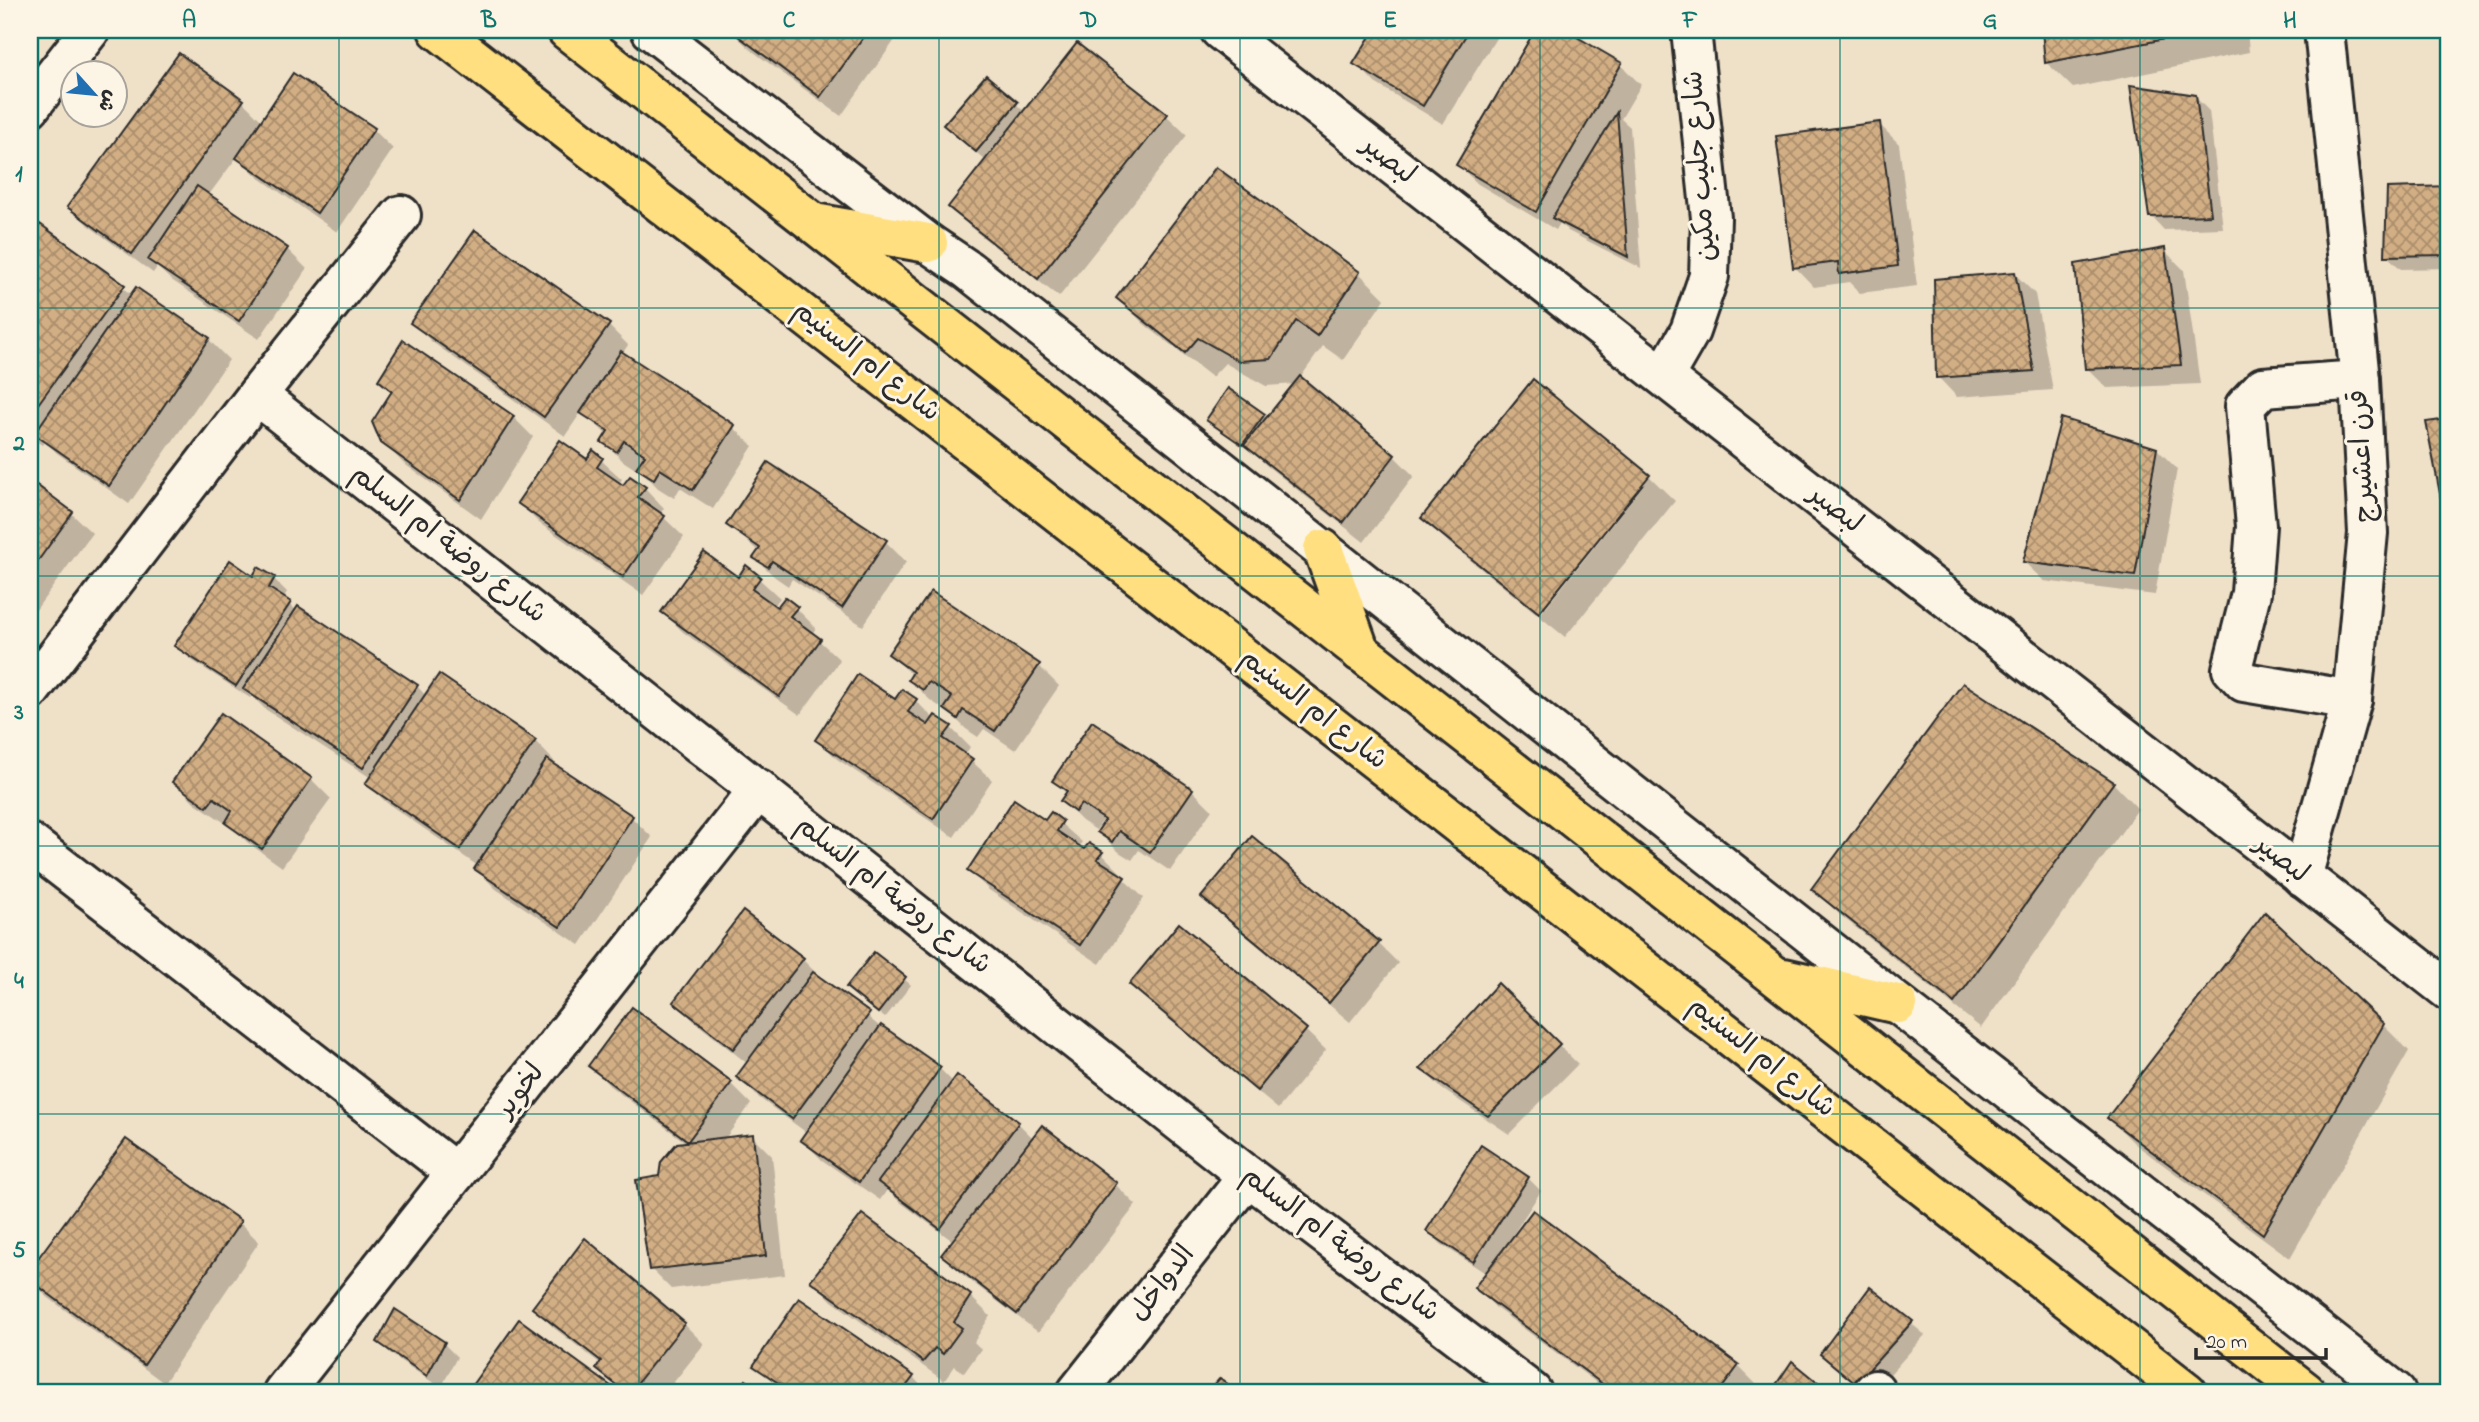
<svg xmlns="http://www.w3.org/2000/svg" width="2479" height="1422" viewBox="0 0 2479 1422" font-family="'Indie Flower','Playpen Sans Arabic',sans-serif">
  <defs>
    <pattern id="building-cross-hatch" width="8" height="8" patternUnits="userSpaceOnUse" patternTransform="scale(1.75)"><rect width="8" height="8" fill="#d2ae84"/><path d="M0 0l8 8M0 8l8-8" fill="none" stroke="#ab8e6c"/></pattern>
  </defs>
  <rect width="100%" height="100%" fill="#efe0c8"/>
  <filter id="ink" filterUnits="userSpaceOnUse"><feTurbulence type="fractalNoise" baseFrequency=".0143" numOctaves="2"/><feDisplacementMap in="SourceGraphic" scale="14" xChannelSelector="R" yChannelSelector="G"/><feConvolveMatrix kernelMatrix="1 2 1 2 8 2 1 2 1" color-interpolation-filters="sRGB"/></filter>
  <g filter="url(#ink)">
    <!-- shadow -->
    <g fill="#0003">
      <polygon points="902,30 841,116 751,50 731,31"/>
      <polygon points="1376,30 1501,30 1443,124 1375,83 1356,63"/>
      <polygon points="1537,30 1561,30 1621,65 1641,85 1621,119 1630,127 1641,268 1568,231 1560,223 1556,230 1478,184 1458,165"/>
      <polygon points="2043,30 2247,30 2249,52 2073,88 2047,63"/>
      <polygon points="1077,45 1167,116 1187,135 1059,297 970,227 951,207 986,161 945,125 1016,104 1025,112"/>
      <polygon points="2195,97 2209,111 2223,228 2164,230 2151,216"/>
      <polygon points="243,102 262,121 374,130 393,149 337,232 258,177 237,157 208,196 287,249 307,269 259,339 170,279 157,267 153,273 89,226 69,207"/>
      <polygon points="1879,124 1899,144 1917,286 1860,293 1849,282 1814,287 1795,267"/>
      <polygon points="2449,188 2449,268 2401,269 2387,256 2389,190"/>
      <polygon points="41,227 132,295 136,290 209,340 229,360 129,504 57,453 45,441 42,445 30,437 30,242"/>
      <polygon points="2164,250 2184,270 2200,384 2107,388 2087,368"/>
      <polygon points="1359,273 1385,299 1343,360 1323,346 1300,378 1394,456 1414,476 1364,542 1266,465 1250,449 1214,426 1263,415 1267,419 1296,384 1266,386 1225,363 1212,377 1144,324 1118,298"/>
      <polygon points="2015,274 2035,294 2053,390 1957,397 1938,377"/>
      <polygon points="412,322 608,325 628,345 622,354 733,427 753,446 713,509 680,488 674,498 658,488 639,468 637,470 623,461 603,441 607,435 582,411 565,436 432,342"/>
      <polygon points="404,342 513,417 533,437 481,519 403,463 383,442 392,393 380,380"/>
      <polygon points="2449,421 2449,531 2428,424"/>
      <polygon points="2157,449 2177,469 2155,595 2044,581 2024,562"/>
      <polygon points="593,453 622,479 619,484 624,488 645,488 664,508 660,514 684,537 643,595 539,523 519,503 587,461"/>
      <polygon points="769,464 886,542 906,562 863,626 792,579 788,586 775,577 755,558 759,552 729,525"/>
      <polygon points="1647,476 1536,613 1449,543 1424,517"/>
      <polygon points="1650,477 1675,501 1565,637 1539,616"/>
      <polygon points="30,482 72,514 92,533 30,618"/>
      <polygon points="747,568 780,598 773,607 796,608 816,628 812,634 840,660 800,715 683,632 663,612 738,579"/>
      <polygon points="254,578 274,579 287,592 283,599 297,611 417,686 426,696 535,741 554,761 552,765 632,818 652,837 580,945 496,889 476,869 478,866 387,803 367,784 371,778 265,709 252,696 250,698 190,659 176,645"/>
      <polygon points="931,593 1039,666 1059,686 1015,750 984,729 978,737 966,729 944,707 943,709 930,700 910,680 913,676 890,654"/>
      <polygon points="895,701 916,701 934,719 950,727 970,747 965,755 992,780 954,837 837,759 817,739"/>
      <polygon points="311,779 331,799 282,867 247,842 229,824 228,825 194,802 175,782"/>
      <polygon points="1054,781 1192,790 1212,810 1170,871 1139,850 1132,860 1119,852 1099,832 1108,819 1105,817 1096,830 1082,821 1062,801 1067,794"/>
      <polygon points="2113,783 2138,809 1981,1028 1839,914 1813,888"/>
      <polygon points="1051,815 1082,842 1079,847 1084,851 1101,853 1121,873 1119,875 1144,898 1100,964 989,890 969,871 1046,823"/>
      <polygon points="1204,897 1379,944 1398,963 1350,1022 1223,917"/>
      <polygon points="1179,926 1306,1031 1326,1050 1278,1109 1151,1004 1131,984"/>
      <polygon points="802,959 822,979 880,1027 939,1068 954,1083 1018,1123 1033,1138 1042,1127 1116,1185 1136,1205 1038,1332 963,1275 944,1255 954,1242 900,1202 887,1190 880,1200 822,1160 802,1140 807,1133 758,1097 738,1077 748,1064 695,1022 675,1002"/>
      <polygon points="904,979 911,985 885,1018 855,994"/>
      <polygon points="1499,986 1578,1064 1509,1134 1442,1089 1422,1069"/>
      <polygon points="632,1010 731,1084 751,1104 724,1140 752,1136 772,1156 785,1275 671,1289 651,1269 661,1177 688,1144 610,1086 590,1066"/>
      <polygon points="2383,1025 2409,1051 2290,1258 2135,1144 2109,1118"/>
      <polygon points="126,1141 239,1222 259,1242 164,1383 46,1296 30,1279 30,1272"/>
      <polygon points="1528,1178 1541,1191 1512,1236 1514,1238 1533,1213 1738,1366 1758,1386 1753,1392 1609,1392 1496,1308 1477,1288 1487,1274 1441,1244 1428,1230"/>
      <polygon points="813,1281 970,1296 990,1316 974,1342 981,1349 964,1373 955,1366 944,1381 832,1301"/>
      <polygon points="1870,1289 1925,1335 1874,1392 1866,1392 1836,1367"/>
      <polygon points="534,1308 684,1324 704,1344 666,1392 623,1392 598,1368 601,1364 554,1328"/>
      <polygon points="520,1322 616,1392 477,1392 472,1387"/>
      <polygon points="379,1342 444,1344 457,1357 441,1388 392,1355"/>
      <polygon points="755,1366 913,1377 927,1392 785,1392"/>
      <polygon points="1318,1385 1327,1392 1312,1392"/>
    </g>
    <!-- building -->
    <g fill="url(#building-cross-hatch)" stroke="#2b2b2b" stroke-width="2">
      <polygon points="730,30 869,30 820,97"/>
      <polygon points="1374,30 1469,30 1423,106 1353,64"/>
      <polygon points="1535,30 1565,30 1622,63 1536,212 1456,165"/>
      <polygon points="2042,30 2210,30 2045,63"/>
      <polygon points="1077,43 1168,114 1038,279 948,207"/>
      <polygon points="179,53 244,100 132,254 67,207"/>
      <polygon points="293,73 375,128 317,213 236,158"/>
      <polygon points="986,75 1018,102 976,152 943,125"/>
      <polygon points="2130,85 2196,95 2211,215 2149,217"/>
      <polygon points="1617,112 1628,257 1552,218"/>
      <polygon points="1880,122 1898,266 1839,274 1838,262 1793,268 1776,136"/>
      <polygon points="1216,167 1360,272 1317,336 1296,321 1271,359 1239,361 1198,338 1185,353 1116,298"/>
      <polygon points="197,186 288,248 239,321 148,260"/>
      <polygon points="2449,186 2449,255 2385,256 2387,188"/>
      <polygon points="40,224 125,285 30,415 30,239"/>
      <polygon points="475,230 610,324 544,417 410,323"/>
      <polygon points="2165,248 2181,365 2085,369 2075,264"/>
      <polygon points="2015,272 2034,371 1936,378 1934,279"/>
      <polygon points="136,287 210,338 109,486 34,434"/>
      <polygon points="403,340 514,416 460,500 381,443 372,422 392,391 378,380"/>
      <polygon points="621,351 735,425 693,490 660,469 654,479 636,468 645,455 624,441 617,452 601,442 608,431 580,413"/>
      <polygon points="1300,376 1395,455 1343,523 1244,445"/>
      <polygon points="1533,379 1650,475 1539,613 1421,518"/>
      <polygon points="1228,388 1265,414 1242,445 1206,420"/>
      <polygon points="2061,418 2157,448 2135,576 2023,562"/>
      <polygon points="2449,419 2449,540 2426,422"/>
      <polygon points="560,440 587,459 593,450 603,458 597,467 623,485 630,476 646,487 638,497 665,516 623,577 517,503"/>
      <polygon points="768,462 887,540 842,608 772,561 768,567 753,558 760,548 726,525"/>
      <polygon points="30,480 73,512 30,572"/>
      <polygon points="704,552 738,577 746,565 761,577 752,589 777,607 785,597 798,607 790,616 821,639 779,697 661,612"/>
      <polygon points="230,560 253,576 258,567 275,577 269,588 291,602 236,686 174,646"/>
      <polygon points="931,591 1040,664 995,731 963,710 958,719 944,709 952,697 929,682 923,690 908,680 913,672 888,654"/>
      <polygon points="298,606 418,685 363,768 243,689"/>
      <polygon points="439,674 536,740 460,849 365,784"/>
      <polygon points="858,674 895,699 902,689 917,699 908,712 928,725 935,715 952,726 943,738 973,759 933,819 815,740"/>
      <polygon points="1963,683 2114,782 1954,1003 1811,889"/>
      <polygon points="221,713 312,778 262,849 225,823 232,811 214,798 207,807 172,782"/>
      <polygon points="1092,721 1193,789 1150,852 1119,831 1112,842 1097,832 1105,820 1081,804 1075,812 1060,801 1067,791 1052,781"/>
      <polygon points="547,759 633,816 560,927 474,869"/>
      <polygon points="1014,799 1045,820 1051,812 1063,821 1057,831 1084,849 1089,843 1103,852 1097,859 1125,877 1080,945 967,871"/>
      <polygon points="1252,836 1380,942 1329,1003 1201,897"/>
      <polygon points="743,911 804,958 733,1049 673,1002"/>
      <polygon points="2265,912 2384,1024 2263,1234 2107,1118"/>
      <polygon points="1179,923 1307,1029 1257,1091 1129,984"/>
      <polygon points="874,952 906,977 878,1013 846,987"/>
      <polygon points="813,972 870,1013 792,1119 736,1077"/>
      <polygon points="1498,983 1560,1044 1488,1116 1420,1069"/>
      <polygon points="632,1007 732,1082 688,1141 588,1066"/>
      <polygon points="881,1025 941,1067 859,1182 800,1140"/>
      <polygon points="957,1075 1019,1122 940,1229 878,1182"/>
      <polygon points="1042,1125 1117,1183 1017,1314 941,1255"/>
      <polygon points="753,1134 766,1256 649,1270 636,1180 659,1176 661,1162 677,1143"/>
      <polygon points="126,1139 241,1221 144,1365 30,1280 30,1269"/>
      <polygon points="1481,1145 1529,1177 1473,1262 1426,1231"/>
      <polygon points="1533,1210 1739,1365 1719,1392 1613,1392 1474,1288"/>
      <polygon points="862,1214 971,1295 954,1322 962,1328 943,1354 935,1348 923,1362 810,1281"/>
      <polygon points="585,1238 685,1323 630,1392 625,1392 596,1369 601,1361 532,1308"/>
      <polygon points="1870,1287 1913,1321 1856,1384 1820,1354"/>
      <polygon points="799,1298 914,1376 902,1392 792,1392 753,1366"/>
      <polygon points="395,1309 445,1342 427,1376 377,1342"/>
      <polygon points="519,1319 619,1392 476,1392 470,1388"/>
      <polygon points="1792,1361 1830,1392 1771,1392"/>
      <polygon points="1220,1378 1238,1392 1208,1392"/>
      <polygon points="746,1380 763,1392 737,1392"/>
    </g>
    <g fill="none" stroke-linecap="round" stroke-linejoin="round">
      <defs>
        <g id="minor">
          <polyline points="651,30 928,243 968,270 1898,1004 2396,1392"/>
          <polyline points="1220,30 2449,991"/>
          <polyline points="30,107 90,30"/>
          <polyline points="1664,376 1690,331 1709,276 1711,218 1691,30"/>
          <polyline points="257,395 1248,1176 1532,1392"/>
          <polyline points="30,691 257,395 401,215"/>
          <polyline points="2352,700 2244,682 2232,669 2251,593 2256,526 2245,406 2263,387 2360,380"/>
          <polyline points="30,843 456,1173"/>
          <polyline points="2302,877 2352,700 2368,533 2360,380 2324,30"/>
          <polyline points="283,1392 759,789"/>
          <polyline points="1077,1392 1248,1176"/>
          <polyline points="1873,1392 1875,1390"/>
        </g>
        <g id="major">
          <polyline points="438,30 2187,1392"/>
          <polyline points="567,30 2306,1392"/>
          <polyline points="820,224 928,243"/>
          <polyline points="1323,549 1360,652"/>
          <polyline points="1784,978 1898,1004"/>
        </g>
      </defs>
      <!-- minor casing -->
      <use href="#minor" stroke="#2b2b2b" stroke-width="44"/>
      <!-- major casing -->
      <use href="#major" stroke="#2b2b2b" stroke-width="44"/>
      <!-- minor -->
      <use href="#minor" stroke="#fcf5e5" stroke-width="38"/>
      <!-- major -->
      <use href="#major" stroke="#ffdf80" stroke-width="38"/>
    </g>
  </g>
  <!-- grid -->
  <path fill="none" stroke="#0f766e" stroke-width="2" stroke-opacity="0.55" d="M339,30V1392M639,30V1392M939,30V1392M1240,30V1392M1540,30V1392M1840,30V1392M2140,30V1392M30,308H2449M30,576H2449M30,846H2449M30,1114H2449"/>
  <g text-anchor="middle" dominant-baseline="central" stroke-width="6" stroke-linejoin="round" paint-order="stroke">
    <!-- street labels -->
    <g font-size="28" fill="#2b2b2b" stroke="#fcf5e5">
      <text transform="translate(1388 161) rotate(38)">لبصير</text>
      <text transform="translate(1701 166) rotate(-94)">شارع جليب مكين</text>
      <text transform="translate(866 362) rotate(38)">شارع ام السنيم</text>
      <text transform="translate(2363 456) rotate(-93)">قرن اعشيرج</text>
      <text transform="translate(1835 510) rotate(38)">لبصير</text>
      <text transform="translate(448 545) rotate(38)">شارع روضة ام السلم</text>
      <text transform="translate(1313 710) rotate(38)">شارع ام السنيم</text>
      <text transform="translate(2281 860) rotate(38)">لبصير</text>
      <text transform="translate(893 896) rotate(38)">شارع روضة ام السلم</text>
      <text transform="translate(1761 1058) rotate(38)">شارع ام السنيم</text>
      <text transform="translate(521 1091) rotate(-52)">لخوير</text>
      <text transform="translate(1340 1245) rotate(37)">شارع روضة ام السلم</text>
      <text transform="translate(1163 1284) rotate(-52)">الدواخل</text>
    </g>
  </g>
  <!-- margin -->
  <rect width="2479" height="1422" fill="none" stroke="#fcf5e5" stroke-width="77"/>
  <!-- north arrow -->
  <g transform="translate(94 94) rotate(117)"><circle r="33" fill="#fcf5e5" stroke="#a8a49b" stroke-width="2"/>
  <path d="M0-5L12 26L0 18L-12 26Z" fill="#1f6fb2"/>
  <text y="-10" font-size="19" font-weight="bold" text-anchor="middle" fill="#2b2b2b">ش</text>
  </g>
  <!-- scale -->
  <path d="M2196 1348v10h130v-10" fill="none" stroke="#2b2b2b" stroke-width="3.5"/>
  <text x="2206" y="1348" font-size="21" fill="#2b2b2b" stroke="#fcf5e5" stroke-width="5" paint-order="stroke">20 m</text>
  <rect x="38" y="38" width="2402" height="1346" fill="none" stroke="#0f766e" stroke-width="2.5"/>
  <g font-size="23" text-anchor="middle" font-weight="bold" fill="#0f766e">
    <text x="189" y="27">A</text>
    <text x="489" y="27">B</text>
    <text x="789" y="27">C</text>
    <text x="1089" y="27">D</text>
    <text x="1390" y="27">E</text>
    <text x="1690" y="27">F</text>
    <text x="1990" y="27">G</text>
    <text x="2290" y="27">H</text>
    <text x="19" y="181">1</text>
    <text x="19" y="450">2</text>
    <text x="19" y="719">3</text>
    <text x="19" y="988">4</text>
    <text x="19" y="1257">5</text>
  </g>
</svg>
